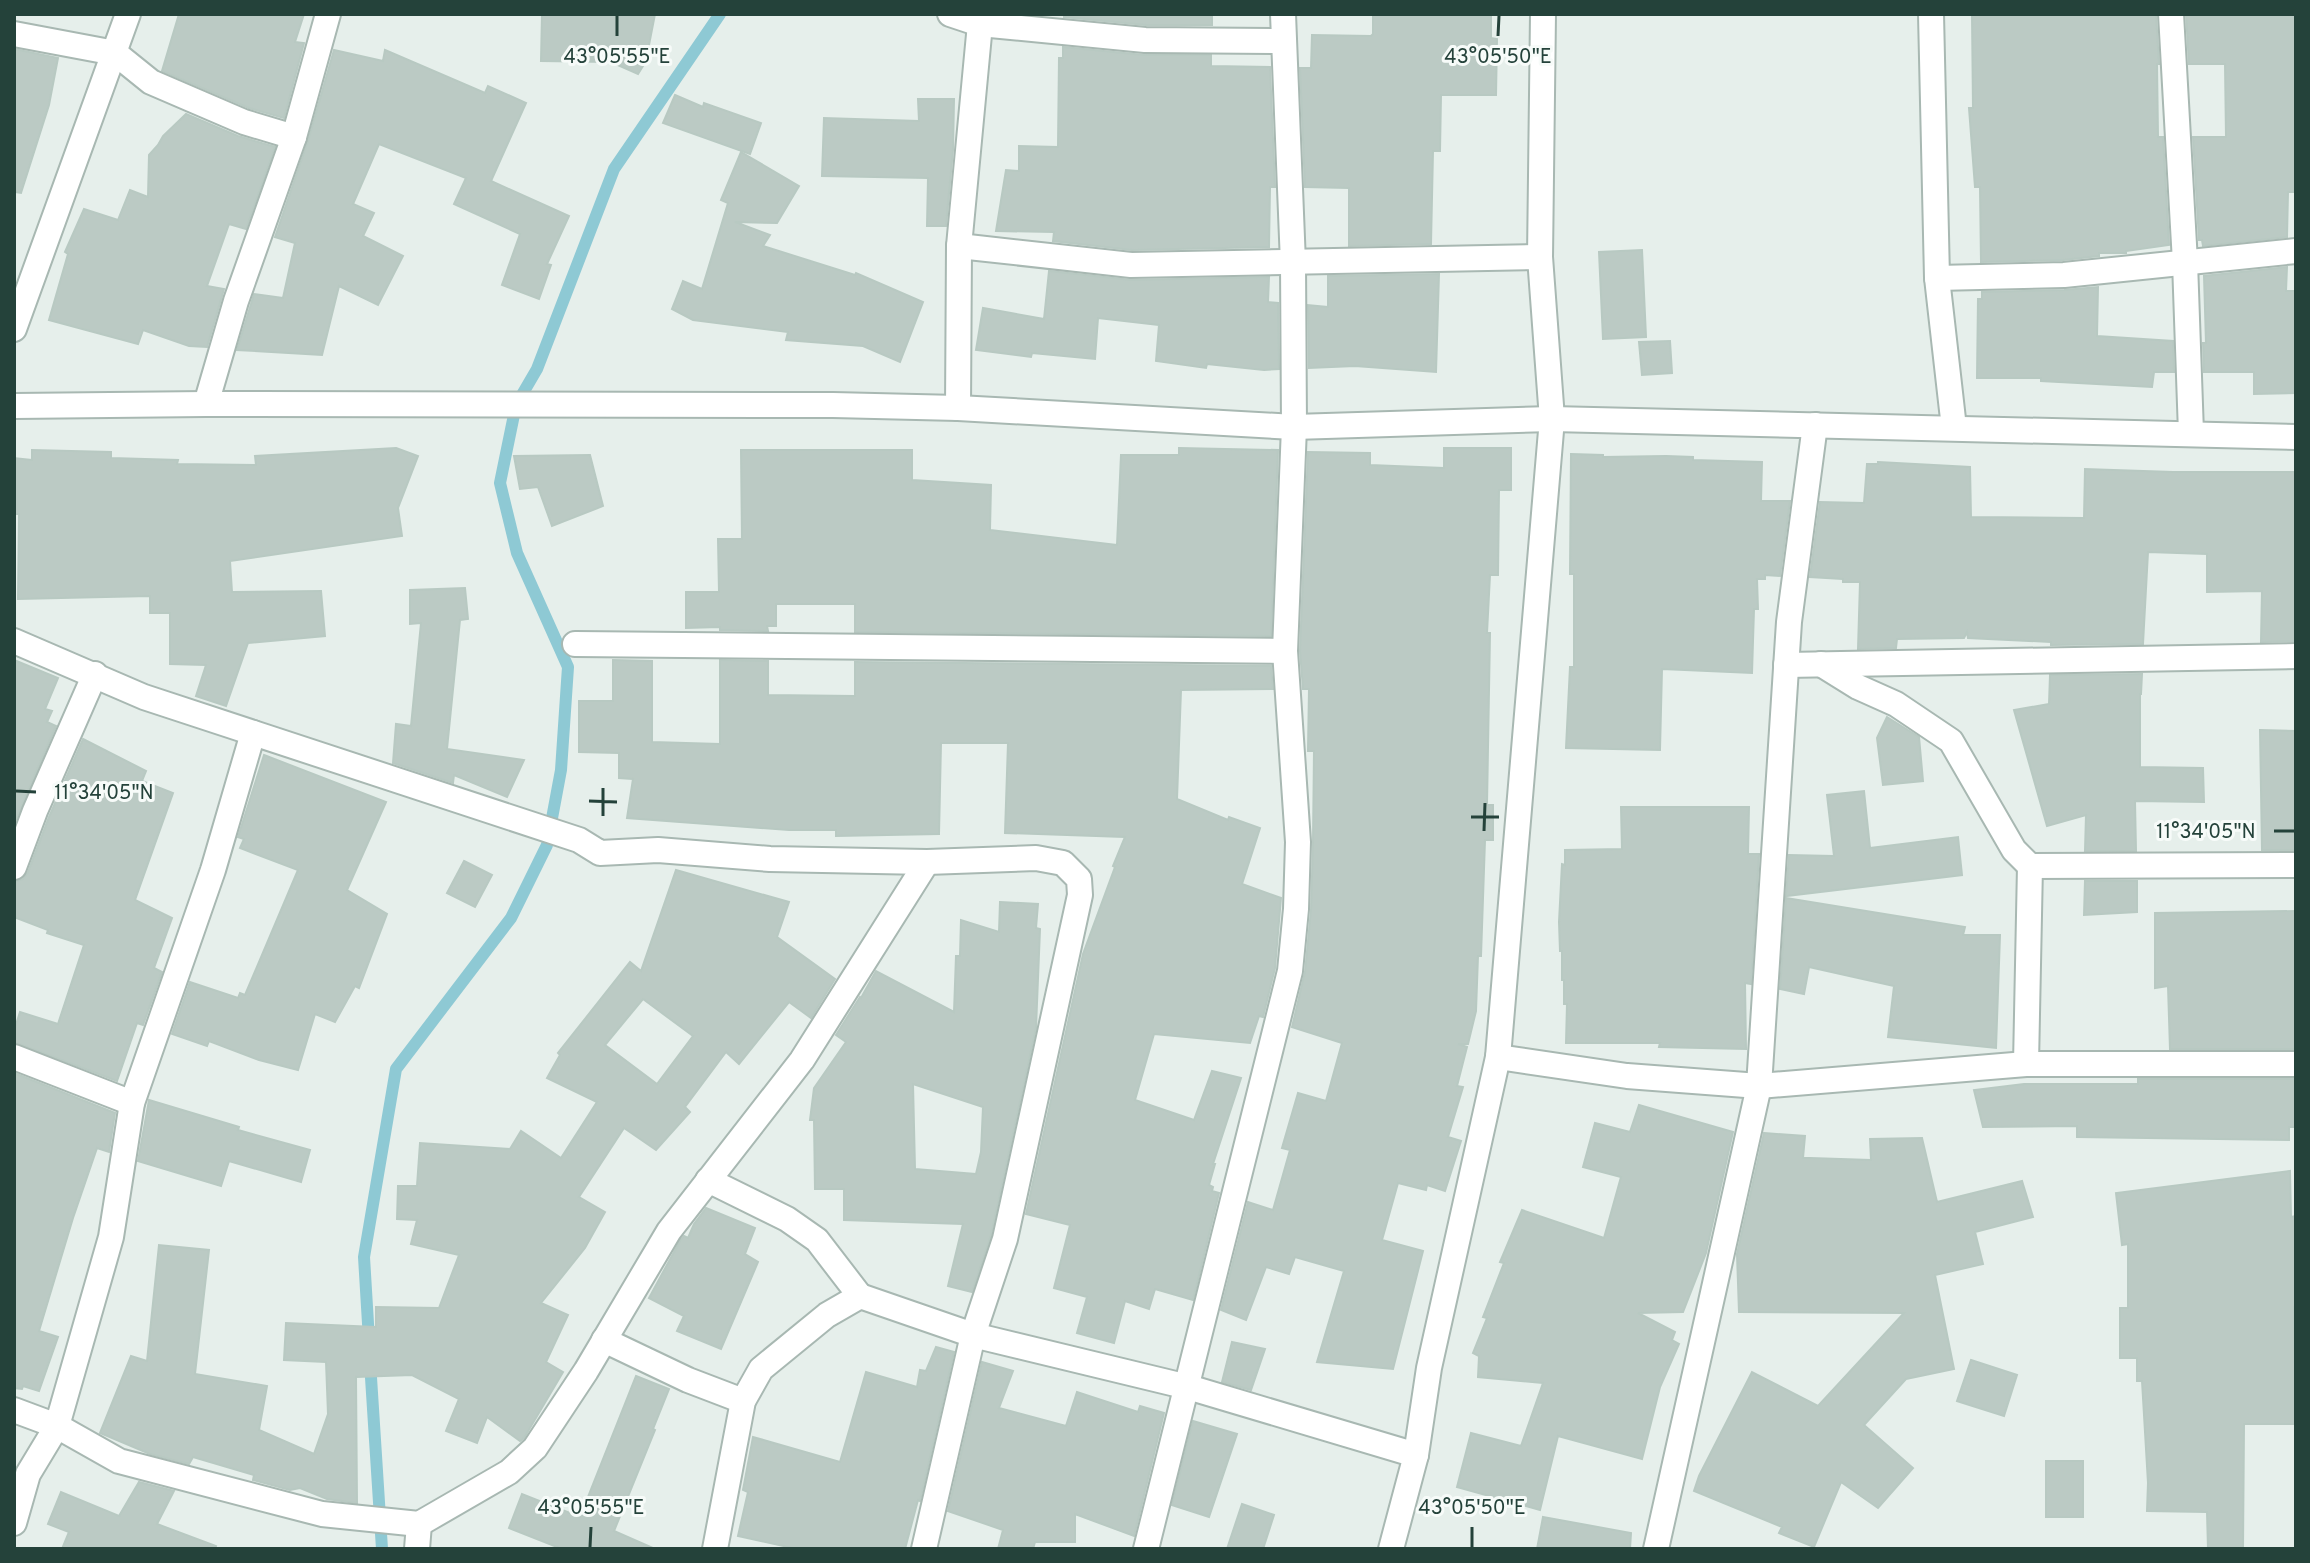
<svg xmlns="http://www.w3.org/2000/svg" width="2310" height="1563" viewBox="0 0 2310 1563" font-family="Overpass,sans-serif">
  <rect width="100%" height="100%" fill="#e6efeb"/>
  <g fill="none" stroke-linecap="round" stroke-linejoin="round">
    <!-- stream -->
    <g stroke="#8ec9d4" stroke-width="12">
      <polyline points="369,1340 364,1257 396,1069 511,918 547,845 561,770 568,667 517,553 500,483 516,405 537,369 614,169 720,14"/>
      <polyline points="370,1362 382,1549"/>
    </g>
  </g>
  <!-- building -->
  <g fill="#bbcac4" stroke="#b8c9c2" stroke-width="2" fill-rule="evenodd">
    <polygon points="179,14 304,14 295,42 304,43 284,118 249,108 162,71"/>
    <polygon points="542,14 655,14 649,45 653,50 638,74 611,62 541,61"/>
    <polygon points="1064,14 1212,14 1212,25 1146,25 1064,17"/>
    <polygon points="1373,14 1491,14 1491,38 1497,39 1496,95 1441,95 1440,151 1433,151 1431,244 1349,246 1349,188 1305,187 1300,68 1311,68 1312,35 1371,36 1373,34"/>
    <polygon points="1972,14 2156,14 2159,64 2157,64 2158,137 2163,137 2169,245 2126,251 2126,253 2099,253 2099,256 2063,260 1981,262 1980,187 1975,187 1969,108 1973,108"/>
    <polygon points="2186,14 2296,14 2296,192 2288,192 2287,237 2203,246 2202,240 2199,240 2193,137 2226,137 2225,64 2189,64"/>
    <polygon points="1063,47 1144,55 1211,55 1211,66 1270,67 1275,187 1270,187 1269,247 1132,250 1053,241 1054,232 996,231 1006,170 1019,171 1019,146 1058,147 1059,58 1063,58"/>
    <polygon points="14,49 58,58 49,105 21,193 14,192"/>
    <polygon points="334,50 383,61 385,50 485,93 488,86 526,103 491,181 569,216 547,264 551,265 539,299 502,285 520,234 454,204 466,178 379,144 353,204 374,213 363,236 403,256 378,305 339,286 322,355 237,350 254,294 283,298 295,243 275,237 308,141"/>
    <polygon points="675,95 703,107 704,103 761,123 750,154 663,123"/>
    <polygon points="918,99 954,99 953,150 946,226 927,226 928,178 822,176 824,118 919,121"/>
    <polygon points="186,114 238,136 275,147 246,229 229,224 207,286 224,289 207,347 189,346 143,330 138,344 49,320 68,254 65,252 84,209 118,220 130,190 148,197 149,155 158,145 163,136"/>
    <polygon points="741,152 799,186 777,223 735,222 770,235 763,246 855,275 856,273 923,302 900,362 863,346 786,340 788,332 693,320 672,309 683,281 702,289 728,203 721,200"/>
    <polygon points="1642,250 1646,337 1603,339 1599,252"/>
    <polygon points="2287,267 2286,291 2296,291 2296,393 2254,394 2254,372 2204,372 2203,343 2206,343 2204,276"/>
    <polygon points="1049,271 1131,280 1269,277 1268,302 1278,303 1279,369 1264,370 1207,364 1206,368 1156,361 1159,325 1098,318 1095,359 1032,353 1031,357 976,350 983,308 1044,319"/>
    <polygon points="1439,274 1436,372 1355,366 1309,368 1308,305 1328,307 1328,276"/>
    <polygon points="2098,287 2097,336 2173,341 2174,372 2154,372 2152,387 2041,381 2041,378 1977,378 1978,299 1982,299 1982,292 2064,290"/>
    <polygon points="1670,341 1672,373 1642,375 1639,342"/>
    <polygon points="396,448 418,456 398,508 402,536 230,561 232,592 321,591 325,636 248,643 226,706 196,696 206,665 170,664 170,613 150,613 150,596 18,599 19,514 14,514 14,458 32,460 32,450 111,452 111,458 178,460 177,464 256,465 255,456"/>
    <polygon points="1179,448 1278,450 1271,636 855,632 855,604 776,604 776,626 767,626 768,631 720,630 720,627 686,628 686,592 719,592 718,539 742,539 741,450 912,450 912,480 991,485 990,530 1117,545 1121,455 1179,455"/>
    <polygon points="1444,448 1511,448 1511,490 1499,490 1498,575 1490,575 1487,633 1490,633 1487,805 1493,805 1493,840 1485,840 1481,956 1478,956 1476,1011 1468,1044 1458,1044 1467,1047 1457,1086 1463,1087 1448,1137 1461,1141 1445,1191 1427,1185 1426,1190 1398,1183 1382,1240 1423,1251 1393,1369 1317,1362 1344,1271 1295,1257 1289,1274 1266,1267 1246,1320 1221,1310 1248,1202 1273,1210 1290,1150 1282,1148 1298,1093 1326,1101 1342,1043 1292,1027 1305,972 1311,910 1313,842 1314,751 1308,751 1309,689 1303,689 1300,651 1308,452 1370,453 1370,465 1444,468"/>
    <polygon points="1571,454 1603,455 1603,457 1666,456 1693,457 1693,460 1762,462 1761,501 1790,501 1780,576 1765,575 1765,579 1757,579 1758,609 1754,609 1752,673 1662,669 1660,750 1566,748 1570,667 1574,667 1574,574 1570,574"/>
    <polygon points="590,455 603,506 552,526 538,487 520,489 514,456"/>
    <polygon points="1878,462 1970,467 1971,517 2084,518 2085,469 2173,472 2296,472 2296,641 2261,642 2262,591 2207,592 2207,554 2148,552 2143,644 2051,645 2051,642 1968,638 1967,632 1964,638 1897,639 1896,648 1858,649 1860,582 1843,582 1843,579 1810,577 1820,502 1864,503 1867,464 1878,464"/>
    <polygon points="465,588 468,619 460,620 447,749 524,760 507,797 454,775 453,783 393,763 396,724 411,726 421,623 410,624 410,590"/>
    <polygon points="14,660 58,678 45,709 52,711 47,722 56,726 14,824"/>
    <polygon points="613,660 652,661 652,742 720,744 720,660 768,661 768,695 855,696 855,662 1271,666 1273,689 1181,690 1177,799 1228,820 1229,817 1260,828 1242,884 1281,898 1275,968 1263,1017 1259,1016 1250,1043 1154,1034 1135,1100 1194,1120 1212,1071 1241,1078 1213,1164 1215,1164 1209,1185 1213,1187 1212,1191 1219,1193 1193,1300 1155,1289 1149,1309 1125,1301 1114,1343 1077,1333 1087,1297 1054,1288 1070,1225 1026,1214 1083,954 1115,867 1113,866 1125,837 1005,833 1008,743 941,743 939,834 836,836 836,830 789,830 627,818 633,779 619,778 619,753 579,752 579,701 613,701"/>
    <polygon points="2142,674 2141,694 2140,694 2140,767 2203,768 2204,802 2135,801 2136,851 2085,851 2086,815 2047,826 2014,710 2049,704 2050,675"/>
    <polygon points="1887,717 1919,737 1923,781 1883,785 1877,738"/>
    <polygon points="2260,730 2296,731 2296,850 2262,850"/>
    <polygon points="83,739 146,771 142,781 173,793 135,900 172,918 154,968 162,972 143,1025 137,1023 117,1081 14,1042 14,1031 20,1012 58,1024 84,945 47,933 48,930 14,917 14,882 23,879 28,872 49,817"/>
    <polygon points="264,755 386,802 347,890 387,914 359,988 355,986 335,1022 315,1014 298,1070 259,1060 209,1041 207,1046 172,1034 190,982 238,998 240,993 245,995 298,870 240,848 244,839 238,837"/>
    <polygon points="1864,791 1870,848 1958,837 1962,875 1786,896 1789,855 1834,856 1827,795"/>
    <polygon points="1621,807 1749,807 1748,854 1759,854 1751,984 1745,983 1746,1049 1659,1047 1660,1043 1566,1043 1567,1004 1564,1004 1564,980 1562,980 1562,951 1560,951 1559,922 1562,864 1565,865 1565,850 1622,849"/>
    <polygon points="464,861 492,875 475,907 447,893"/>
    <path d="M676,870L789,902L777,937L835,979L811,1018L789,1002L739,1064L726,1052L685,1107L690,1112L656,1150L624,1128L579,1197L605,1212L585,1248L541,1303L568,1315L546,1362L563,1372L524,1438L520,1441L487,1417L477,1443L446,1431L459,1399L412,1375L356,1377L357,1503L327,1499L300,1488L290,1490L253,1480L254,1475L193,1457L189,1464L150,1454L100,1433L131,1356L147,1361L159,1245L209,1250L195,1374L267,1386L259,1430L314,1454L328,1414L326,1362L284,1360L286,1323L376,1327V1307L439,1308L459,1255L411,1244L417,1220L397,1219L398,1186H417L420,1143L510,1149L521,1131L561,1158L597,1102L547,1078L560,1055L558,1053L630,962L641,971ZM643,999L693,1036L657,1084L605,1045Z"/>
    <polygon points="2085,881 2137,881 2137,912 2084,915"/>
    <polygon points="1786,898 1965,927 1963,935 2000,935 1996,1048 1888,1037 1894,986 1809,967 1804,994 1780,989"/>
    <path d="M1000,902L1038,904L1036,928L1040,929L1036,1028L991,1235L972,1292L948,1286L963,1224L844,1220V1189H815L814,1120H810L814,1088L846,1042L836,1035L860,997L861,998L876,971L954,1012L956,956H960L961,920L999,932ZM913,1084L983,1107L981,1152L976,1174L915,1169Z"/>
    <polygon points="2296,911 2296,1049 2170,1049 2168,986 2155,988 2155,913"/>
    <polygon points="14,1073 115,1113 109,1152 97,1148 73,1218 39,1331 58,1337 39,1391 23,1386 22,1389 14,1388"/>
    <polygon points="2138,1079 2296,1079 2296,1127 2289,1127 2289,1140 2077,1137 2077,1126 1983,1127 1974,1090 2024,1084 2138,1084"/>
    <polygon points="149,1100 239,1127 238,1130 310,1150 301,1182 229,1161 221,1186 138,1161"/>
    <polygon points="1639,1105 1733,1132 1706,1253 1683,1312 1638,1313 1675,1332 1672,1340 1679,1344 1660,1387 1642,1459 1558,1436 1540,1510 1457,1487 1471,1433 1521,1446 1543,1383 1478,1377 1479,1356 1473,1353 1487,1318 1483,1317 1504,1263 1500,1262 1522,1210 1604,1238 1621,1177 1583,1167 1595,1123 1630,1132"/>
    <polygon points="1764,1133 1805,1136 1803,1158 1810,1158 1871,1160 1870,1139 1922,1138 1937,1202 2022,1181 2033,1217 1975,1232 1983,1264 1935,1275 1954,1369 1906,1379 1864,1425 1913,1468 1878,1508 1841,1482 1814,1547 1779,1533 1782,1527 1694,1491 1699,1476 1752,1372 1818,1406 1904,1313 1739,1312 1737,1254"/>
    <polygon points="2290,1171 2291,1217 2296,1216 2296,1307 2294,1307 2296,1424 2244,1424 2243,1549 2208,1549 2207,1512 2147,1511 2148,1483 2142,1381 2137,1381 2137,1358 2120,1358 2120,1308 2128,1308 2128,1244 2122,1245 2116,1193"/>
    <polygon points="706,1208 755,1228 745,1254 758,1262 721,1349 677,1331 684,1316 649,1298 681,1239 684,1236 688,1238 694,1224"/>
    <polygon points="1232,1342 1265,1349 1251,1390 1222,1382"/>
    <polygon points="936,1347 954,1352 920,1501 918,1500 905,1549 797,1549 738,1536 748,1492 743,1490 753,1437 840,1462 866,1372 917,1387 920,1370 926,1371"/>
    <polygon points="1971,1360 2017,1375 2004,1416 1957,1401"/>
    <polygon points="982,1362 1013,1371 999,1408 1066,1426 1077,1392 1138,1412 1140,1406 1164,1413 1134,1536 1075,1514 1075,1542 1035,1542 1033,1549 998,1549 1003,1530 948,1511"/>
    <polygon points="636,1376 669,1389 653,1429 655,1430 614,1531 655,1549 562,1549 509,1528 522,1494 580,1517"/>
    <polygon points="1193,1421 1237,1434 1209,1517 1172,1505"/>
    <rect x="2046" y="1461" width="37" height="56"/>
    <polygon points="139,1482 174,1491 157,1524 216,1546 215,1549 62,1549 69,1532 48,1524 61,1492 119,1516"/>
    <polygon points="1242,1504 1274,1515 1263,1549 1227,1549"/>
    <polygon points="1543,1517 1631,1533 1630,1549 1537,1549"/>
  </g>
  <g fill="none" stroke-linecap="round" stroke-linejoin="round">
    <defs>
      <g id="minor">
        <polyline points="950,14 980,24 1145,40 1282,41"/>
        <polyline points="1931,14 1937,278 1954,428"/>
        <polyline points="2171,14 2185,262 2191,433"/>
        <polyline points="14,34 115,53 151,82 244,122 294,137"/>
        <polyline points="959,246 1131,265 1540,257"/>
        <polyline points="1937,278 2064,275 2296,251"/>
        <polyline points="14,329 128,14"/>
        <polyline points="206,404 236,301 294,137 328,14"/>
        <polyline points="14,406 206,404 833,405 958,408 1294,427 1552,419 2296,437"/>
        <polyline points="958,408 959,246 980,24"/>
        <polyline points="14,641 144,697 579,840 600,853 658,850 770,859 927,862 1036,858 1063,863 1079,879 1080,895 1005,1239 973,1335 924,1549"/>
        <polyline points="575,644 1285,651"/>
        <polyline points="1821,664 1858,687 1896,704 1951,741 2014,850 2030,866 2296,865"/>
        <polyline points="1786,665 2296,656"/>
        <polyline points="14,867 35,811 95,674"/>
        <polyline points="14,1057 132,1103"/>
        <polyline points="1498,1057 1627,1076 1759,1086 2026,1064 2296,1064"/>
        <polyline points="2026,1064 2030,866"/>
        <polyline points="708,1180 787,1219 817,1240 860,1296"/>
        <polyline points="604,1340 688,1380 743,1401"/>
        <polyline points="14,1410 57,1426 119,1461 322,1514 419,1524 509,1472 535,1448 586,1371 669,1231 802,1060 927,862"/>
        <polyline points="14,1523 28,1474 57,1426 111,1237 132,1103 213,870 253,733"/>
        <polyline points="417,1549 419,1524"/>
        <polyline points="715,1549 743,1401 761,1369 827,1315 860,1296 973,1335 1188,1387 1416,1455"/>
        <polyline points="1146,1549 1290,971 1296,909 1298,842 1285,651 1294,427 1293,263 1283,14"/>
        <polyline points="1391,1549 1416,1455 1429,1368 1498,1057 1552,419 1540,257 1543,14"/>
        <polyline points="1656,1549 1759,1086 1789,622 1815,425"/>
      </g>
    </defs>
    <!-- minor casing -->
    <use href="#minor" stroke="#a8b8b2" stroke-width="28"/>
    <!-- minor -->
    <use href="#minor" stroke="#fff" stroke-width="24"/>
  </g>
  <!-- ticks -->
  <path fill="none" stroke="#24423a" stroke-width="3" d="M617,36V16M1498,36L1499,16M16,791L36,792M589,801L617,802M603,816V788M1471,817H1499M1484,831L1485,803M2274,831H2294M590,1547L591,1527M1472,1547V1527"/>
  <g font-size="20" text-anchor="middle" fill="#24423a" stroke="#f7fbf9" stroke-width="6" stroke-linejoin="round" paint-order="stroke">
    <text x="617" y="63">43°05'55"E</text>
    <text x="1498" y="63">43°05'50"E</text>
    <text x="104" y="799">11°34'05"N</text>
    <text x="2206" y="838">11°34'05"N</text>
    <text x="591" y="1514">43°05'55"E</text>
    <text x="1472" y="1514">43°05'50"E</text>
  </g>
  <!-- border -->
  <rect width="2310" height="1563" fill="none" stroke="#24423a" stroke-width="32"/>
</svg>
